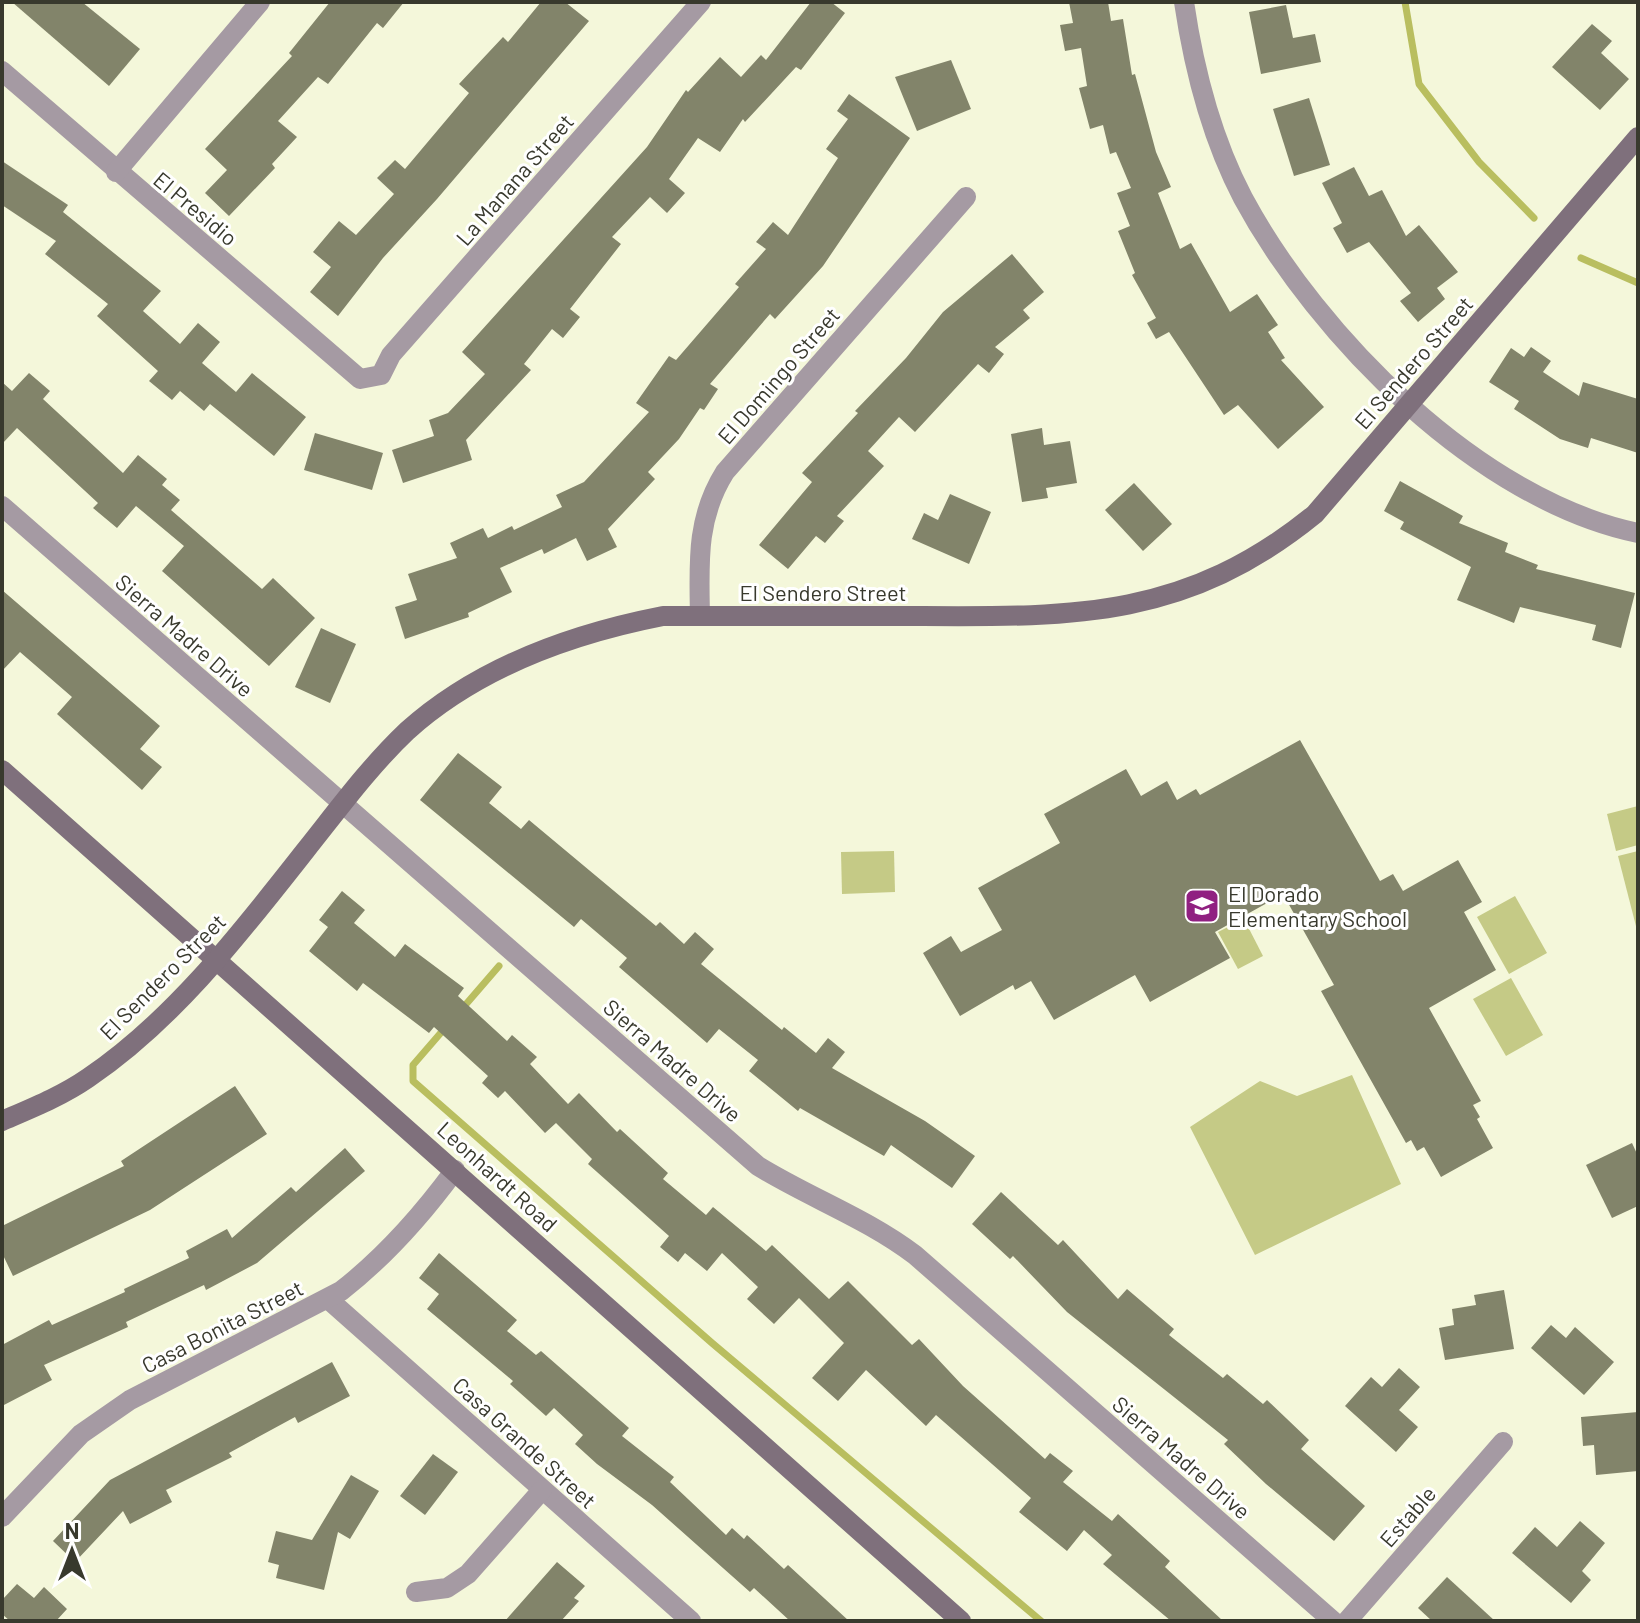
<svg xmlns="http://www.w3.org/2000/svg" width="1640" height="1623" viewBox="0 0 1640 1623" font-family="Barlow,sans-serif">
  <rect width="100%" height="100%" fill="#f4f7da"/>
  <!-- green -->
  <g fill="#c5ca86">
    <polygon points="1638,806 1638,845 1616,851 1607,814"/>
    <polygon points="894,851 895,892 842,894 841,852"/>
    <polygon points="1638,851 1638,934 1618,856"/>
    <polygon points="1515,896 1547,953 1509,974 1477,917"/>
    <polygon points="1244,919 1263,956 1238,969 1218,932"/>
    <polygon points="1511,978 1543,1035 1506,1056 1473,999"/>
    <polygon points="1352,1075 1401,1184 1255,1255 1190,1127 1260,1081 1297,1096"/>
  </g>
  <g fill="none" stroke-linecap="round" stroke-linejoin="round">
    <!-- stream -->
    <g stroke="#b9be5f" stroke-width="7">
      <polyline points="1405,2 1419,84 1479,162 1534,218"/>
      <polyline points="1581,258 1638,283"/>
      <polyline points="461,1010 499,966"/>
      <polyline points="445,1028 413,1065 413,1081 712,1343 1041,1621"/>
    </g>
  </g>
  <!-- building -->
  <g fill="#82846a">
    <polygon points="12,2 82,2 140,49 109,86"/>
    <polygon points="330,2 404,2 383,28 377,23 328,84 318,77 278,121 297,137 272,164 275,168 229,216 205,193 227,170 205,149 292,56 289,53"/>
    <polygon points="541,2 565,2 589,21 437,199 383,258 338,316 310,292 331,267 313,252 339,221 356,235 394,194 377,178 395,160 405,169 469,93 459,84 503,37 508,42"/>
    <polygon points="811,2 831,2 845,13 801,70 796,67 745,122 743,119 720,152 698,138 669,179 685,193 667,213 650,197 612,237 621,244 570,309 580,317 563,338 552,329 524,364 531,370 466,440 472,460 403,483 392,450 434,436 429,420 448,413 485,374 462,352 647,147 686,90 688,92 720,57 741,77 761,55 766,60"/>
    <polygon points="1069,2 1108,2 1111,21 1123,19 1132,75 1135,74 1156,152 1171,187 1158,193 1180,249 1191,243 1230,312 1257,294 1278,325 1268,332 1285,358 1281,360 1324,407 1278,449 1238,405 1224,415 1169,332 1156,339 1147,323 1156,318 1132,275 1135,273 1118,231 1130,226 1117,193 1131,188 1116,152 1110,154 1103,125 1090,129 1079,88 1087,86 1081,48 1065,51 1060,25 1073,23"/>
    <polygon points="1286,5 1293,38 1315,34 1321,62 1261,74 1249,12"/>
    <polygon points="1592,24 1612,41 1601,53 1629,79 1600,110 1552,67"/>
    <polygon points="951,60 971,109 917,131 895,77"/>
    <polygon points="849,94 910,138 823,266 775,319 770,314 710,384 718,389 704,410 700,408 679,439 648,472 655,479 608,529 617,547 587,561 576,538 544,554 542,549 500,568 512,592 468,613 469,617 405,639 395,607 417,600 408,574 457,558 450,543 483,528 488,538 512,526 514,530 562,507 556,495 584,482 649,412 636,403 669,356 676,360 739,287 735,284 766,249 756,242 773,222 788,235 838,158 826,149 848,119 837,111"/>
    <polygon points="1309,98 1330,165 1294,176 1273,109"/>
    <polygon points="2,161 68,205 63,212 161,291 143,311 180,344 198,323 220,342 202,363 236,392 252,373 306,417 274,456 210,404 204,411 180,391 172,400 149,381 158,371 97,316 108,304 45,254 56,241 2,205"/>
    <polygon points="1354,167 1369,196 1382,190 1406,236 1419,225 1458,272 1437,288 1445,299 1418,322 1400,301 1411,293 1369,242 1347,253 1333,228 1342,223 1322,183"/>
    <polygon points="1012,254 1044,292 1023,310 1030,318 995,347 1004,354 989,373 978,364 915,432 899,417 868,451 884,466 837,516 844,521 825,543 816,536 788,569 759,545 812,482 802,473 858,413 855,411 906,358 943,312"/>
    <polygon points="1531,347 1551,361 1543,372 1579,396 1583,382 1638,399 1638,453 1591,438 1588,448 1560,439 1514,409 1519,401 1489,382 1511,348 1524,357"/>
    <polygon points="29,373 50,391 43,399 123,473 138,455 167,479 162,485 180,500 171,510 262,589 273,578 315,618 269,666 162,571 184,546 136,506 117,528 93,508 98,503 17,428 2,444 2,382 12,391"/>
    <polygon points="1042,428 1044,445 1070,441 1077,483 1046,488 1048,498 1022,502 1011,434"/>
    <polygon points="315,433 383,453 372,490 304,470"/>
    <polygon points="1400,481 1463,516 1459,523 1508,543 1505,552 1538,565 1536,569 1635,593 1621,648 1592,640 1596,625 1520,607 1514,623 1457,600 1471,567 1400,529 1404,522 1384,511"/>
    <polygon points="1134,483 1172,524 1143,551 1105,510"/>
    <polygon points="950,494 991,512 969,564 912,539 924,513 938,520"/>
    <polygon points="2,590 160,726 140,749 162,767 142,790 57,714 72,697 20,652 2,671"/>
    <polygon points="321,628 356,644 330,703 295,687"/>
    <polygon points="1300,740 1380,881 1393,874 1403,891 1458,860 1482,902 1464,912 1496,970 1429,1008 1481,1101 1473,1105 1480,1117 1477,1119 1493,1148 1441,1177 1424,1147 1417,1151 1411,1140 1406,1143 1321,991 1334,985 1283,894 1215,932 1230,958 1150,1002 1135,975 1054,1020 1031,981 1015,990 1013,985 960,1016 923,953 951,936 961,952 1002,930 978,888 1060,843 1044,814 1126,769 1141,796 1167,781 1177,800 1196,789 1200,795"/>
    <polygon points="458,753 502,787 489,803 521,829 529,820 656,926 660,922 684,944 695,932 714,949 701,964 782,1030 784,1027 816,1053 828,1038 845,1052 832,1068 925,1121 975,1156 952,1188 891,1145 884,1156 800,1108 798,1111 749,1071 758,1060 719,1029 707,1043 619,967 627,958 581,919 574,927 420,800"/>
    <polygon points="342,891 365,910 354,923 395,957 405,944 464,988 458,996 507,1041 512,1035 537,1057 530,1064 568,1104 579,1093 617,1132 620,1129 668,1173 663,1179 706,1215 713,1207 766,1251 772,1245 829,1299 848,1281 912,1345 919,1339 963,1386 1045,1459 1050,1453 1073,1471 1063,1482 1112,1521 1118,1514 1170,1561 1165,1567 1223,1621 1171,1621 1103,1564 1112,1555 1084,1530 1067,1551 1019,1512 1031,1498 936,1415 926,1426 866,1370 838,1401 812,1378 844,1343 799,1298 774,1324 747,1299 758,1287 722,1253 707,1271 685,1253 678,1262 660,1247 669,1236 588,1164 592,1159 556,1123 545,1133 505,1091 498,1098 482,1083 488,1076 434,1027 429,1033 363,983 357,991 309,951 328,927 319,920"/>
    <polygon points="235,1086 267,1134 150,1210 13,1276 2,1253 2,1226 124,1166 121,1161"/>
    <polygon points="1632,1143 1638,1156 1638,1206 1612,1218 1586,1165"/>
    <polygon points="345,1148 365,1171 257,1263 206,1290 204,1285 126,1322 128,1327 44,1365 52,1380 2,1406 2,1345 49,1320 52,1325 125,1292 124,1289 189,1258 186,1251 227,1229 232,1238 291,1187 296,1192"/>
    <polygon points="1001,1192 1058,1245 1063,1240 1118,1299 1127,1289 1174,1329 1169,1335 1223,1378 1227,1374 1263,1404 1267,1400 1309,1440 1301,1449 1365,1506 1334,1541 1266,1484 1224,1444 1228,1440 1067,1312 1013,1256 1010,1259 972,1224"/>
    <polygon points="439,1253 517,1320 507,1331 536,1355 541,1351 629,1428 622,1436 674,1477 670,1482 726,1535 732,1528 744,1539 747,1535 784,1569 788,1565 849,1621 790,1621 754,1588 750,1592 652,1505 597,1464 575,1444 583,1435 554,1408 546,1416 510,1384 513,1381 427,1309 439,1294 419,1278"/>
    <polygon points="1504,1290 1514,1349 1445,1360 1439,1328 1454,1325 1452,1309 1476,1305 1474,1295"/>
    <polygon points="1551,1325 1566,1338 1575,1327 1614,1362 1584,1395 1531,1348"/>
    <polygon points="332,1362 350,1396 298,1423 295,1417 229,1453 232,1457 166,1490 172,1502 130,1524 123,1511 75,1562 53,1541 110,1480"/>
    <polygon points="1399,1368 1420,1387 1399,1410 1418,1427 1396,1452 1345,1406 1371,1377 1382,1387"/>
    <polygon points="1638,1412 1638,1471 1596,1475 1594,1445 1583,1446 1581,1417"/>
    <polygon points="433,1454 458,1472 425,1515 400,1496"/>
    <polygon points="351,1475 379,1491 350,1539 338,1532 324,1590 276,1578 279,1565 268,1562 276,1531 312,1540"/>
    <polygon points="1580,1521 1605,1543 1582,1571 1591,1580 1571,1603 1512,1553 1535,1527 1557,1547"/>
    <polygon points="557,1562 585,1586 574,1598 579,1601 561,1621 505,1621"/>
    <polygon points="1447,1577 1495,1621 1432,1621 1418,1608"/>
    <polygon points="17,1584 34,1598 44,1587 67,1609 56,1621 10,1621 2,1614 2,1600"/>
  </g>
  <g fill="none" stroke-linecap="round" stroke-linejoin="round">
    <!-- street -->
    <g stroke="#a59aa3" stroke-width="20">
      <path d="M1184,2C1194,70 1211,137 1243,198C1318,337 1479,500 1638,533"/>
      <polyline points="2,71 360,379 381,375 391,355 701,2"/>
      <polyline points="116,172 260,2"/>
      <path d="M2,506L758,1166C810,1198 866,1218 915,1255L1333,1621"/>
      <path d="M700,616C699,563 696,518 725,472L966,197"/>
      <polyline points="328,1299 691,1621"/>
      <path d="M2,1517L81,1434L130,1400L341,1291C386,1256 422,1215 455,1170"/>
      <polyline points="416,1592 447,1588 468,1574 542,1490"/>
      <polyline points="1347,1621 1503,1442"/>
    </g>
    <!-- secondary -->
    <g stroke="#7f707c" stroke-width="20">
      <polyline points="2,770 961,1621"/>
      <path d="M2,1121C32,1108 62,1096 88,1078C174,1020 242,931 305,851C337,811 369,767 407,731C478,667 571,634 663,616C746,616 830,616 913,616C1072,617 1185,620 1315,514L1638,137"/>
    </g>
  </g>
  <!-- icons -->
  <defs>
    <symbol id="school-square" viewBox="-11 -11 22 22"><rect x="-9" y="-9" width="18" height="18" rx="4" fill="#902081" stroke="#fff"/><path d="M0-5L7-2L0 1L-7-2ZM-4 1L0 2.5L4 1V4Q0 6-4 4Z" fill="#fff"/></symbol>
  </defs>
  <g fill-rule="evenodd">
    <use href="#school-square" x="1182" y="886" width="40" height="40"/>
  </g>
  <g text-anchor="middle" dominant-baseline="central" stroke-width="6" stroke-linejoin="round" paint-order="stroke">
    <!-- street labels -->
    <g font-size="22" fill="#38392d" stroke="#fff">
      <text transform="translate(514 179) rotate(-49)">La Manana Street</text>
      <text transform="translate(196 208) rotate(40)">El Presidio</text>
      <text transform="translate(1413 362) rotate(-49)">El Sendero Street</text>
      <text transform="translate(778 375) rotate(-49)">El Domingo Street</text>
      <text x="823" y="592">El Sendero Street</text>
      <text transform="translate(185 635) rotate(41)">Sierra Madre Drive</text>
      <text transform="translate(162 976) rotate(-45)">El Sendero Street</text>
      <text transform="translate(673 1060) rotate(41)">Sierra Madre Drive</text>
      <text transform="translate(498 1176) rotate(42)">Leonhardt Road</text>
      <text transform="translate(222 1326) rotate(-27)">Casa Bonita Street</text>
      <text transform="translate(525 1442) rotate(42)">Casa Grande Street</text>
      <text transform="translate(1182 1457) rotate(41)">Sierra Madre Drive</text>
      <text transform="translate(1407 1516) rotate(-49)">Estable</text>
    </g>
    <!-- poi labels -->
    <g font-size="22" fill="#38392d" stroke="#fff" text-anchor="start">
      <text x="1228" y="893">El Dorado<tspan x="1228" dy="25">Elementary School</tspan></text>
    </g>
  </g>
  <!-- border -->
  <rect width="1640" height="1623" fill="none" stroke="#38392d" stroke-width="8"/>
  <!-- north arrow -->
  <g transform="translate(72 1551)" stroke="#ffffff" stroke-width="6" paint-order="stroke">
  <path d="M0-6L14 30L0 20L-14 30Z" fill="#38392d"/>
  <text y="-12" font-size="22" font-weight="bold" text-anchor="middle" fill="#38392d">N</text>
  </g>
</svg>
